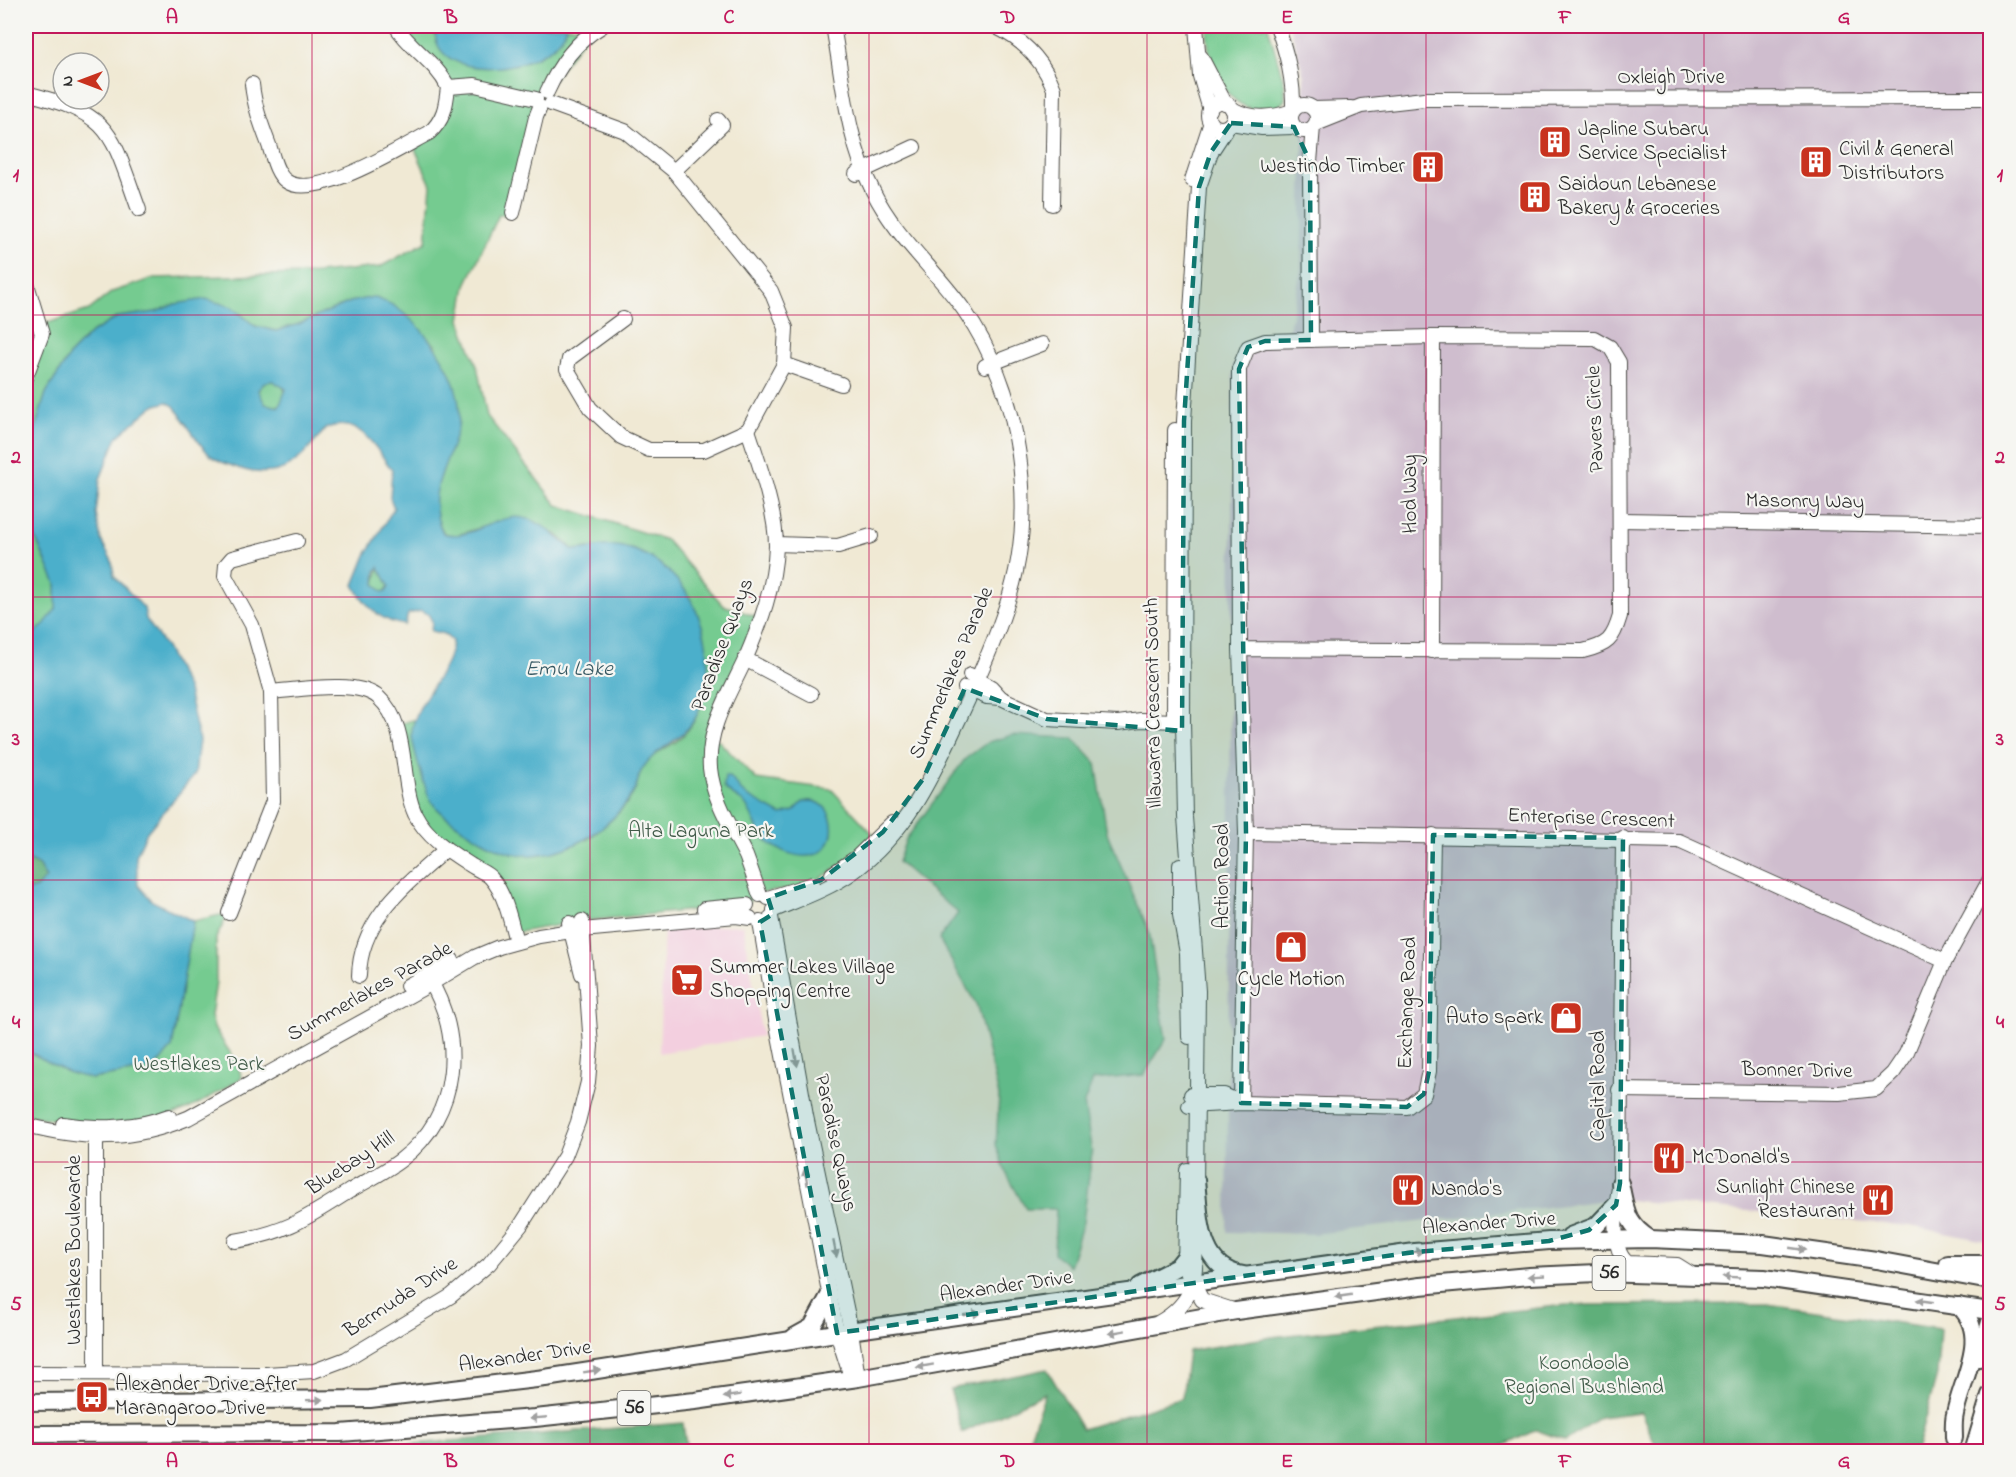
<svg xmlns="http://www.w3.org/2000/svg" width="2016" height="1477" viewBox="0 0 2016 1477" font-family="'Indie Flower',sans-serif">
  <rect width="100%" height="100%" fill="#f6f6f2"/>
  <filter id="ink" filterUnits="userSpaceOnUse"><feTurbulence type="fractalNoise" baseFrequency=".0167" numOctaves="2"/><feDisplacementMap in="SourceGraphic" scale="12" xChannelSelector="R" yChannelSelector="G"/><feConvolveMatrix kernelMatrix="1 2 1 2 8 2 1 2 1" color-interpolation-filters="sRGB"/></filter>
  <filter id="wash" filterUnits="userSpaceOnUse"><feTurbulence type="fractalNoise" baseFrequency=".008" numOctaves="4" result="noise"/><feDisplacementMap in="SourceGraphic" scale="24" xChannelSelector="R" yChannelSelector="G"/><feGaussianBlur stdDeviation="1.35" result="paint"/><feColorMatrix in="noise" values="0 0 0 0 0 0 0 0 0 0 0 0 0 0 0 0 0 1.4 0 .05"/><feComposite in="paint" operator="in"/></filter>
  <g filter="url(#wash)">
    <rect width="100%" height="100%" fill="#f0e9d4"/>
    <!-- built -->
    <polygon fill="#f3cfdf" points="743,925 762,1036 659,1053 664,928"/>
    <!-- industrial -->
    <polygon fill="#cfbdce" points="1290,26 1990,26 1990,1242 1910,1226 1616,1199 1314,1234 1227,1232 1233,365 1258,335 1289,329 1301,271 1304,77"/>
    <!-- green -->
    <g fill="#74cb90" stroke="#507b5e" stroke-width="1.5">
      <path d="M396,26H436C427,85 552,77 567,26H583L585,36L544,92L537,96L513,213L499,215L466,285L460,320L477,366L487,416L557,505L666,540L723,605L760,618L712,734L756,779L831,789L876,837C853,855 829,877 802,887C786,893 755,887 747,905L582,921L514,933L498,888L416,815L395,725L416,719L412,736L587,840C603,828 626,809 635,790C638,783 638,775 642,768C649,756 663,750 674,743C701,725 707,690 708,661L604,546L574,550L556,534L508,519L454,536L444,533L436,518L435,493L458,425L436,346L394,306L373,297L350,302L299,324L276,331L255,326L232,307L175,304L156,312L118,317L91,333L71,353L46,393L28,452L26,470V376L41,325L89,310L112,292L154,278L307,274L380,267L426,242L431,185L412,142L429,133L448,87Z"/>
      <path d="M1207,26H1268L1285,86V100L1275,110C1226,117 1207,67 1207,26Z"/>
      <circle cx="272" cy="394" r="13"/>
      <path d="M26,506V517C37,539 65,585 56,609C50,623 37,631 26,639Z"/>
      <polygon points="379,567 389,586 386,591 382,592 375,584"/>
      <polygon points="1012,735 1073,738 1096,763 1107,833 1149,931 1166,1039 1144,1075 1093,1080 1084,1103 1092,1153 1083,1222 1069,1267 1054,1253 1056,1209 1026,1209 1006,1173 996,1145 999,1096 977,1006 939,939 958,913 898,862 906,839 965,759 988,742"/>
      <path d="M229,913L216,938V982L211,1016L214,1028L237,1063L242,1078C223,1089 202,1104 181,1112C124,1133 83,1124 26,1115V1045L31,1053L91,1079L154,1068L172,1048L193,921Z"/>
    </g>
    <!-- forest -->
    <g fill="#5faf7a" stroke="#456d52" stroke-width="1.5">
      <polygon points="26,859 38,865 46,878 36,888 26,892"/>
      <polygon points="1767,1304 1940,1329 1937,1375 1916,1451 1658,1451 1641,1412 1600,1417 1566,1441 1536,1430 1492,1451 1040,1451 1029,1439 1045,1393 962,1433 950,1389 1047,1369 1082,1429 1182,1398 1188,1351 1271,1337 1566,1305"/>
      <polygon points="683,1423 687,1451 357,1451 359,1448"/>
      <polygon points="319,1447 322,1451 101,1451 101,1450"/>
    </g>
    <!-- water -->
    <g fill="#4cafcb" stroke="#3c6d7b" stroke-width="1.5" fill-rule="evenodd">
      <path d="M436,26H567C552,77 426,86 436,26Z"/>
      <path d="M373,297C379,300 388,302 394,306C428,329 467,383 458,427C449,466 423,492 443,533C471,543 500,509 528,519C547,525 558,540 574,550C590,549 608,543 623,547C693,562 727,653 697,715C683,742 657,746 643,768C638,775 638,786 633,793C611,828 575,852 533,855C512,857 487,844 470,833C457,825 440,814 431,801C426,793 413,747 412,736C411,704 450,675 452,641L444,634L431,631L432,621L428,614L421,611L408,614L405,625C381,622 365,606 354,585L366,555L394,508L390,498L392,470C374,446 361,416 326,428C301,460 283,483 238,468C229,464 216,462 209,454C196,441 185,421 174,406L167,402L153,406L117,437L100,479L96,514L101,540L112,561L114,576L144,608L146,619L165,646L188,690L199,740L195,774L147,832L136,856L138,885L152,901L193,921L172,1048L154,1068L91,1079L67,1072L31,1053L26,1045V972L32,951L26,942V892L36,888L46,878L38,865L26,859V639L42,627L56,609V584L26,517L28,452L46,393L71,353L91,333L118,317L156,312L175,304L206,299L232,307L255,326L276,331L299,324L350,302ZM273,381L286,389L279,407L265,404L258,390L265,382ZM379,567L389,586L386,591L382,592L375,584L376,571Z"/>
      <path d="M725,776L731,778L744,794L781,815L794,811L803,802C833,793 844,842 817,854C799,861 770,849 760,833C754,824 750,807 742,801C735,796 729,794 724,787Z"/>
    </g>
  </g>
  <g filter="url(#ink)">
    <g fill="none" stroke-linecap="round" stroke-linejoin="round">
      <defs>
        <g id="minor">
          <path d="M396,26C410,49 436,62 448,87L475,85L536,99"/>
          <path d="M994,26C1022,39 1043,60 1054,89L1052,204"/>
          <polyline points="1196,26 1200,76 1210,110"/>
          <path d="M1277,26C1287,54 1294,80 1293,111"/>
          <polyline points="1201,57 1225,103"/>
          <path d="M252,84C254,105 261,124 269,145C273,157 276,174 286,181C314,202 402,147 429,133C444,120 446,106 448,87"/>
          <path d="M547,92C560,64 575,42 602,26"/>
          <path d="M26,93C113,115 110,130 139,210"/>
          <circle cx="1221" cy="115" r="13"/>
          <polyline points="551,104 625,131 674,171 771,291 786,328 784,364 748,430 704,450 649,450 621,437 590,408 567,369 569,359 623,319"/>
          <circle cx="1304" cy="118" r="13"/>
          <path d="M1232,109C1253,120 1271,118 1293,111"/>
          <polyline points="1313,109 1351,108"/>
          <polyline points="1231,123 1262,128 1294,127"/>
          <polyline points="1316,124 1361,106 1424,99 1990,98"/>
          <polyline points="674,171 722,125 718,120"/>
          <polyline points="856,174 914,147"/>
          <polyline points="1192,180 1211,122"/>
          <polyline points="513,213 536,117 540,107"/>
          <polyline points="26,281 42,334 26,376"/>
          <polyline points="1311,340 1310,162 1313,127"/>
          <polyline points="784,364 841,384"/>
          <polyline points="985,366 1042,344"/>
          <path d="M748,430C759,463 776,512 776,546C775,585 760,625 745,660C729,695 707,728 710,768C713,800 732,828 746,856C751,869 755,882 760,895"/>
          <polyline points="1620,520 1990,526"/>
          <polyline points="776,544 838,546 871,536"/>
          <path d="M1240,649L1583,651C1608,645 1613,640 1620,616L1619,362L1610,347L1594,338L1433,337L1265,341L1248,347L1239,369L1240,649L1246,833L1241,1103"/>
          <polyline points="1432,651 1433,337"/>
          <polyline points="745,659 811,694"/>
          <polyline points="970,675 991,687 1001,698"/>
          <polyline points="965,688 987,697 1001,698 1047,719 1118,723 1141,720 1181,721"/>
          <path d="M271,692C299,690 358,679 379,698C410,726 399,778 415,814C427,838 450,852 472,866C478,870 487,873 491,878C505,893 511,922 516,942"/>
          <polyline points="1174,723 1175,430"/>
          <polyline points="1246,833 1679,841 1945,961"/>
          <path d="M1623,838L1620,1183C1616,1202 1609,1250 1628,1263L1677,1265L1693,1275"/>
          <polyline points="1180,865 1180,915 1187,953 1189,1037"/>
          <polyline points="832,874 856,858 892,823"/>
          <polyline points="768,898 812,884"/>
          <polyline points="704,909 747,905"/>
          <path d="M774,910C800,899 829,889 853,872C907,833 933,775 960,717C977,681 994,644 1006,607C1039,512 1021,392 964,310C935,269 895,236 873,191C847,141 843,80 833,26"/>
          <polyline points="229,913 273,801 271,692 252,625 225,576 226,565 232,558 297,541"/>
          <polyline points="771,917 806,1116 851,1331 858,1378"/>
          <polyline points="760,922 776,1020 837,1333 851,1377"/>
          <polyline points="569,923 582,974"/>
          <path d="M359,976C360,919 406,885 445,850"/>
          <polyline points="407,986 452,960"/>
          <polyline points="1619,1090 1839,1093 1876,1089 1893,1073 1906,1054 1945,961 1990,879"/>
          <polyline points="1191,1095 1224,1095 1241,1103"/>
          <polyline points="1189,1106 1241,1103 1407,1107 1424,1094 1429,1071 1433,835"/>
          <path d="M63,1124C97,1130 137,1128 169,1116"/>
          <path d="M26,1125C86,1140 130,1142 188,1118L432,983L475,957L499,947L539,936L571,931L736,916L750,918"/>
          <polyline points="96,1129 96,1373"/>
          <polyline points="1187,1170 1185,1268 1202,1300 1233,1310"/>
          <polyline points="1196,1189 1198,991 1185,817 1183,721 1184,421 1199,187 1211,152 1228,126"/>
          <path d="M235,1241C287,1233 308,1217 351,1190C368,1180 387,1171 402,1159C460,1114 465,1037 428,977"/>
          <path d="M1158,1323C1205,1297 1194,1264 1195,1217"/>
          <polyline points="26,1373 266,1374 314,1371 346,1359 451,1296 489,1264 521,1225 565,1156 578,1122 588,1082 591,1046 582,921"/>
        </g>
        <g id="major">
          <path d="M1196,1180C1200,1216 1198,1269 1243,1275"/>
          <path d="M1620,1183C1626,1210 1625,1223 1650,1239"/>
          <polyline points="1570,1236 1596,1226 1616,1205"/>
          <polyline points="1948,1264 1990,1264"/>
          <polyline points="1140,1286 1177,1267 1185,1257"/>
          <polyline points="794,1337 812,1327 829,1296"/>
          <polyline points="1979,1358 1990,1322"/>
          <polyline points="26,1402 370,1399 545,1378 849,1331 1415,1252 1549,1241 1650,1239 1763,1244 1876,1260 1990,1281"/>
          <polyline points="26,1434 340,1433 535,1418 695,1401 858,1378 1236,1311 1420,1286 1529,1276 1598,1273 1764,1278 1990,1311"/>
          <path d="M1954,1438C1954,1430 1953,1422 1955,1414C1961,1380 1991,1336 1959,1306"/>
          <polyline points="1973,1452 1990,1395"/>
        </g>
      </defs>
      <!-- minor casing -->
      <use href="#minor" stroke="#494844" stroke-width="16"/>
      <!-- major casing -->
      <use href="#major" stroke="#494844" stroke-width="20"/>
      <!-- minor -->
      <use href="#minor" stroke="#fff" stroke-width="14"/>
      <!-- major -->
      <use href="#major" stroke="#fff" stroke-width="16"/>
    </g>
    <!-- one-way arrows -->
    <defs><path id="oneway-solid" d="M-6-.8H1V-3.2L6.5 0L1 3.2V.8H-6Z" transform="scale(1.5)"/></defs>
    <g fill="#a0a0a0">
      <use href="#oneway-solid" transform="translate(796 1058) rotate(80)"/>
      <use href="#oneway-solid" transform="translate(806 1177) rotate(-101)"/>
      <use href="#oneway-solid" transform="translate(835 1249) rotate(79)"/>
      <use href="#oneway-solid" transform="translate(1798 1249) rotate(8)"/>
      <use href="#oneway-solid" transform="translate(1415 1252) rotate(-7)"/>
      <use href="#oneway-solid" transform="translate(1536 1276) rotate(177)"/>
      <use href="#oneway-solid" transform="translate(1731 1277) rotate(-177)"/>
      <use href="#oneway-solid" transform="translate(1343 1296) rotate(172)"/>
      <use href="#oneway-solid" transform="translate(1925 1301) rotate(-172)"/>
      <use href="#oneway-solid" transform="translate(972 1314) rotate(-8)"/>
      <use href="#oneway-solid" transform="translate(1117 1332) rotate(170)"/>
      <use href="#oneway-solid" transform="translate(925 1366) rotate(170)"/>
      <use href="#oneway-solid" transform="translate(592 1371) rotate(-9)"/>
      <use href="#oneway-solid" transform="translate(732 1396) rotate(171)"/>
      <use href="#oneway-solid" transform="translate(315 1400) rotate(-1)"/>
      <use href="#oneway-solid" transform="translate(538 1418) rotate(175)"/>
    </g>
  </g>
  <!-- marked area -->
  <path fill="#0f766e" fill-opacity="0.2" stroke="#0f766e" stroke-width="4.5" stroke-dasharray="12 8" stroke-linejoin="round" d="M1231,123L1294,127L1310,162L1311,340L1265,341L1248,347L1239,369L1246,833L1241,1103L1407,1107L1424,1094L1429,1071L1433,835L1623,838L1620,1183L1616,1205L1589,1230L1549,1241L1415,1252L837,1333L760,922L773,914L768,898L821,880L883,832L923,779L965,688L1047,719L1182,731L1184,421L1199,187L1211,152Z"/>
  <!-- grid -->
  <path fill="none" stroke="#c2185b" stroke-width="1.5" stroke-opacity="0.55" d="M312,26V1452M590,26V1452M869,26V1452M1147,26V1452M1426,26V1452M1704,26V1452M26,315H1990M26,597H1990M26,880H1990M26,1162H1990"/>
  <!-- icons -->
  <defs>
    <symbol id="building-square" viewBox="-11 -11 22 22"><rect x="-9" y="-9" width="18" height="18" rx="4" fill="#c8321e" stroke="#f6f6f2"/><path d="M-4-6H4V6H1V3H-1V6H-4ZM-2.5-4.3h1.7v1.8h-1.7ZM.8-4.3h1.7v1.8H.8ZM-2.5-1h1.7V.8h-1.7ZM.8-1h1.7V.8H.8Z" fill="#fff"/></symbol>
    <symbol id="shop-square" viewBox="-11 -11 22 22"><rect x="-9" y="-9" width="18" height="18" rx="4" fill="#c8321e" stroke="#f6f6f2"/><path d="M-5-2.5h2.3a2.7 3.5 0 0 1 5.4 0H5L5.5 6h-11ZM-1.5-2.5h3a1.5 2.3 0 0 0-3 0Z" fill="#fff"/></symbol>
    <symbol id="supermarket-square" viewBox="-11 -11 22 22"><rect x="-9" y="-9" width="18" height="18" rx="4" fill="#c8321e" stroke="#f6f6f2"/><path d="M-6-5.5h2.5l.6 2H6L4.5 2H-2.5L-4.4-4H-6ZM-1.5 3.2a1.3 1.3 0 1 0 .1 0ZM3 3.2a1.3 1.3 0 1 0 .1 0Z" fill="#fff"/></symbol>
    <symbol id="restaurant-square" viewBox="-11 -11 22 22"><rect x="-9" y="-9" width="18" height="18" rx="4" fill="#c8321e" stroke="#f6f6f2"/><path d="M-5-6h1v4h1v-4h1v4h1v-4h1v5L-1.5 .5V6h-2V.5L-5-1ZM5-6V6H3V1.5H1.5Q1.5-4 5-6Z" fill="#fff"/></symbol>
    <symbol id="bus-square" viewBox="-11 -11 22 22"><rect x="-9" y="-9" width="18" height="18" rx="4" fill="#c8321e" stroke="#f6f6f2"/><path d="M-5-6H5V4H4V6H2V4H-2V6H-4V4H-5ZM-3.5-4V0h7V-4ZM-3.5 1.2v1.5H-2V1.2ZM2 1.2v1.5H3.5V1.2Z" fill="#fff"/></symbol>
  </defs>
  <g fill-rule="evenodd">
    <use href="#building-square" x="1536" y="123" width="38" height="38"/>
    <use href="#building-square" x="1797" y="143" width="38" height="38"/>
    <use href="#building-square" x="1409" y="148" width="38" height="38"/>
    <use href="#building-square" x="1516" y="178" width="38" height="38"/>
    <use href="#shop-square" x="1272" y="928" width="38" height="38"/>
    <use href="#supermarket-square" x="668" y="961" width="38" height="38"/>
    <use href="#shop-square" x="1547" y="999" width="38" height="38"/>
    <use href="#restaurant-square" x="1650" y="1139" width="38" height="38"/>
    <use href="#restaurant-square" x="1389" y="1171" width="38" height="38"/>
    <use href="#restaurant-square" x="1859" y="1181" width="38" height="38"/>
    <use href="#bus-square" x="73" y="1378" width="38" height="38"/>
  </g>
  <g text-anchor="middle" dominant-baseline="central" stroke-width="4.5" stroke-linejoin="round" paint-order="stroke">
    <!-- shield labels -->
    <g fill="#f6f6f2" stroke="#686867" stroke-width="1.5">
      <rect x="1592.5" y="1256" width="33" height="34" rx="4.5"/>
      <rect x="617.5" y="1391" width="33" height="34" rx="4.5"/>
    </g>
    <g font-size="20" font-weight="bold" fill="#2b2b2b">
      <text x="1609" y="1273">56</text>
      <text x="634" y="1408">56</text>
    </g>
    <!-- street labels -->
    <g font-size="21" fill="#2b2b2b" stroke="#f6f6f2">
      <text x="1671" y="78">Oxleigh Drive</text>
      <text transform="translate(1596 419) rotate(-92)">Pavers Circle</text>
      <text transform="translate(1411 494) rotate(-90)">Hod Way</text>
      <text transform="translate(1805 502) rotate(1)">Masonry Way</text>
      <text transform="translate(723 645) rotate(-69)">Paradise Quays</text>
      <text transform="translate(952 673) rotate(-67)">Summerlakes Parade</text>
      <text transform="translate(1154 703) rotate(-91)">Illawarra Crescent South</text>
      <text transform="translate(1591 819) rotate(2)">Enterprise Crescent</text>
      <text transform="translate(1223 876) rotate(-90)">Action Road</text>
      <text transform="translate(370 992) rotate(-29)">Summerlakes Parade</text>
      <text transform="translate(1408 1003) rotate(-88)">Exchange Road</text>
      <text transform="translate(1797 1071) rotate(1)">Bonner Drive</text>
      <text transform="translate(1599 1086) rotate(-90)">Capital Road</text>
      <text transform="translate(835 1143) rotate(78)">Paradise Quays</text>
      <text transform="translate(351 1164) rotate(-33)">Bluebay Hill</text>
      <text transform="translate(1489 1224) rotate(-4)">Alexander Drive</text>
      <text transform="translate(75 1250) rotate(-90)">Westlakes Boulevarde</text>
      <text transform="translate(1006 1287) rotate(-8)">Alexander Drive</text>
      <text transform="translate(401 1298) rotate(-33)">Bermuda Drive</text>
      <text transform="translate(525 1357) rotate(-8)">Alexander Drive</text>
    </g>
    <!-- poi labels -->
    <g font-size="21" fill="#2b2b2b" stroke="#f6f6f2" text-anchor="start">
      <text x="1578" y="130">Japline Subaru<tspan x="1578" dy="24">Service Specialist</tspan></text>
      <text x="1839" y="150">Civil &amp; General<tspan x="1839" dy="24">Distributors</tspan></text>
      <text x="1405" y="167" text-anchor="end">Westindo Timber</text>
      <text x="1558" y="185">Saidoun Lebanese<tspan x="1558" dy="24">Bakery &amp; Groceries</tspan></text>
      <text x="710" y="968">Summer Lakes Village<tspan x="710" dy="24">Shopping Centre</tspan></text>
      <text x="1291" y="980" text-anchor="middle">Cycle Motion</text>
      <text x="1543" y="1018" text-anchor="end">Auto spark</text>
      <text x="1692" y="1158">McDonald's</text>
      <text x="1855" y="1188" text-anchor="end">Sunlight Chinese<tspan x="1855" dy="24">Restaurant</tspan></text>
      <text x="1431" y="1190">Nando's</text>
      <text x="115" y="1385">Alexander Drive after<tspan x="115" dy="24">Marangaroo Drive</tspan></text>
    </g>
    <!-- park labels -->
    <g font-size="21" fill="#415b49" stroke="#f6f6f2">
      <text x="701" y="832">Alta Laguna Park</text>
      <text x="199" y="1065">Westlakes Park</text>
      <text x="1584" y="1364">Koondoola<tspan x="1584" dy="24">Regional Bushland</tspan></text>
    </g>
    <!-- water labels -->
    <g font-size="22" font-style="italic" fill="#375963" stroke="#f6f6f2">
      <text x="569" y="670">Emu Lake</text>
    </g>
  </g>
  <!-- margin -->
  <rect width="2016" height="1477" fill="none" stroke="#f6f6f2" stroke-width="66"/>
  <!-- north arrow -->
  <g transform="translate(81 81) rotate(270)"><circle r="28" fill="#f6f6f2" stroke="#a5a5a2" stroke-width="1.5"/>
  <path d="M0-4.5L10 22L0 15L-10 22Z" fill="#c8321e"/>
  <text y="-9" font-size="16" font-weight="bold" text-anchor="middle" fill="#2b2b2b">N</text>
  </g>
  <rect x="33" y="33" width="1950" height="1411" fill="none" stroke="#c2185b" stroke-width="2"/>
  <g font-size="20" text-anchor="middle" font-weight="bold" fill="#c2185b">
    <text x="172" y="23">A</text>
    <text x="451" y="23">B</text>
    <text x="729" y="23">C</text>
    <text x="1008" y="23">D</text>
    <text x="1287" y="23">E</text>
    <text x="1565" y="23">F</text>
    <text x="1844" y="23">G</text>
    <text x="16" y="181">1</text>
    <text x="2000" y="181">1</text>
    <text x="16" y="463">2</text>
    <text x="2000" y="463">2</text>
    <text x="16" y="745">3</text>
    <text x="2000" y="745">3</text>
    <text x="16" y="1028">4</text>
    <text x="2000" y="1028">4</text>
    <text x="16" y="1310">5</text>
    <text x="2000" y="1310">5</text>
    <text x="172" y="1467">A</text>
    <text x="451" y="1467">B</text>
    <text x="729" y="1467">C</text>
    <text x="1008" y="1467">D</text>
    <text x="1287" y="1467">E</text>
    <text x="1565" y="1467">F</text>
    <text x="1844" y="1467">G</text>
  </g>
</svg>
